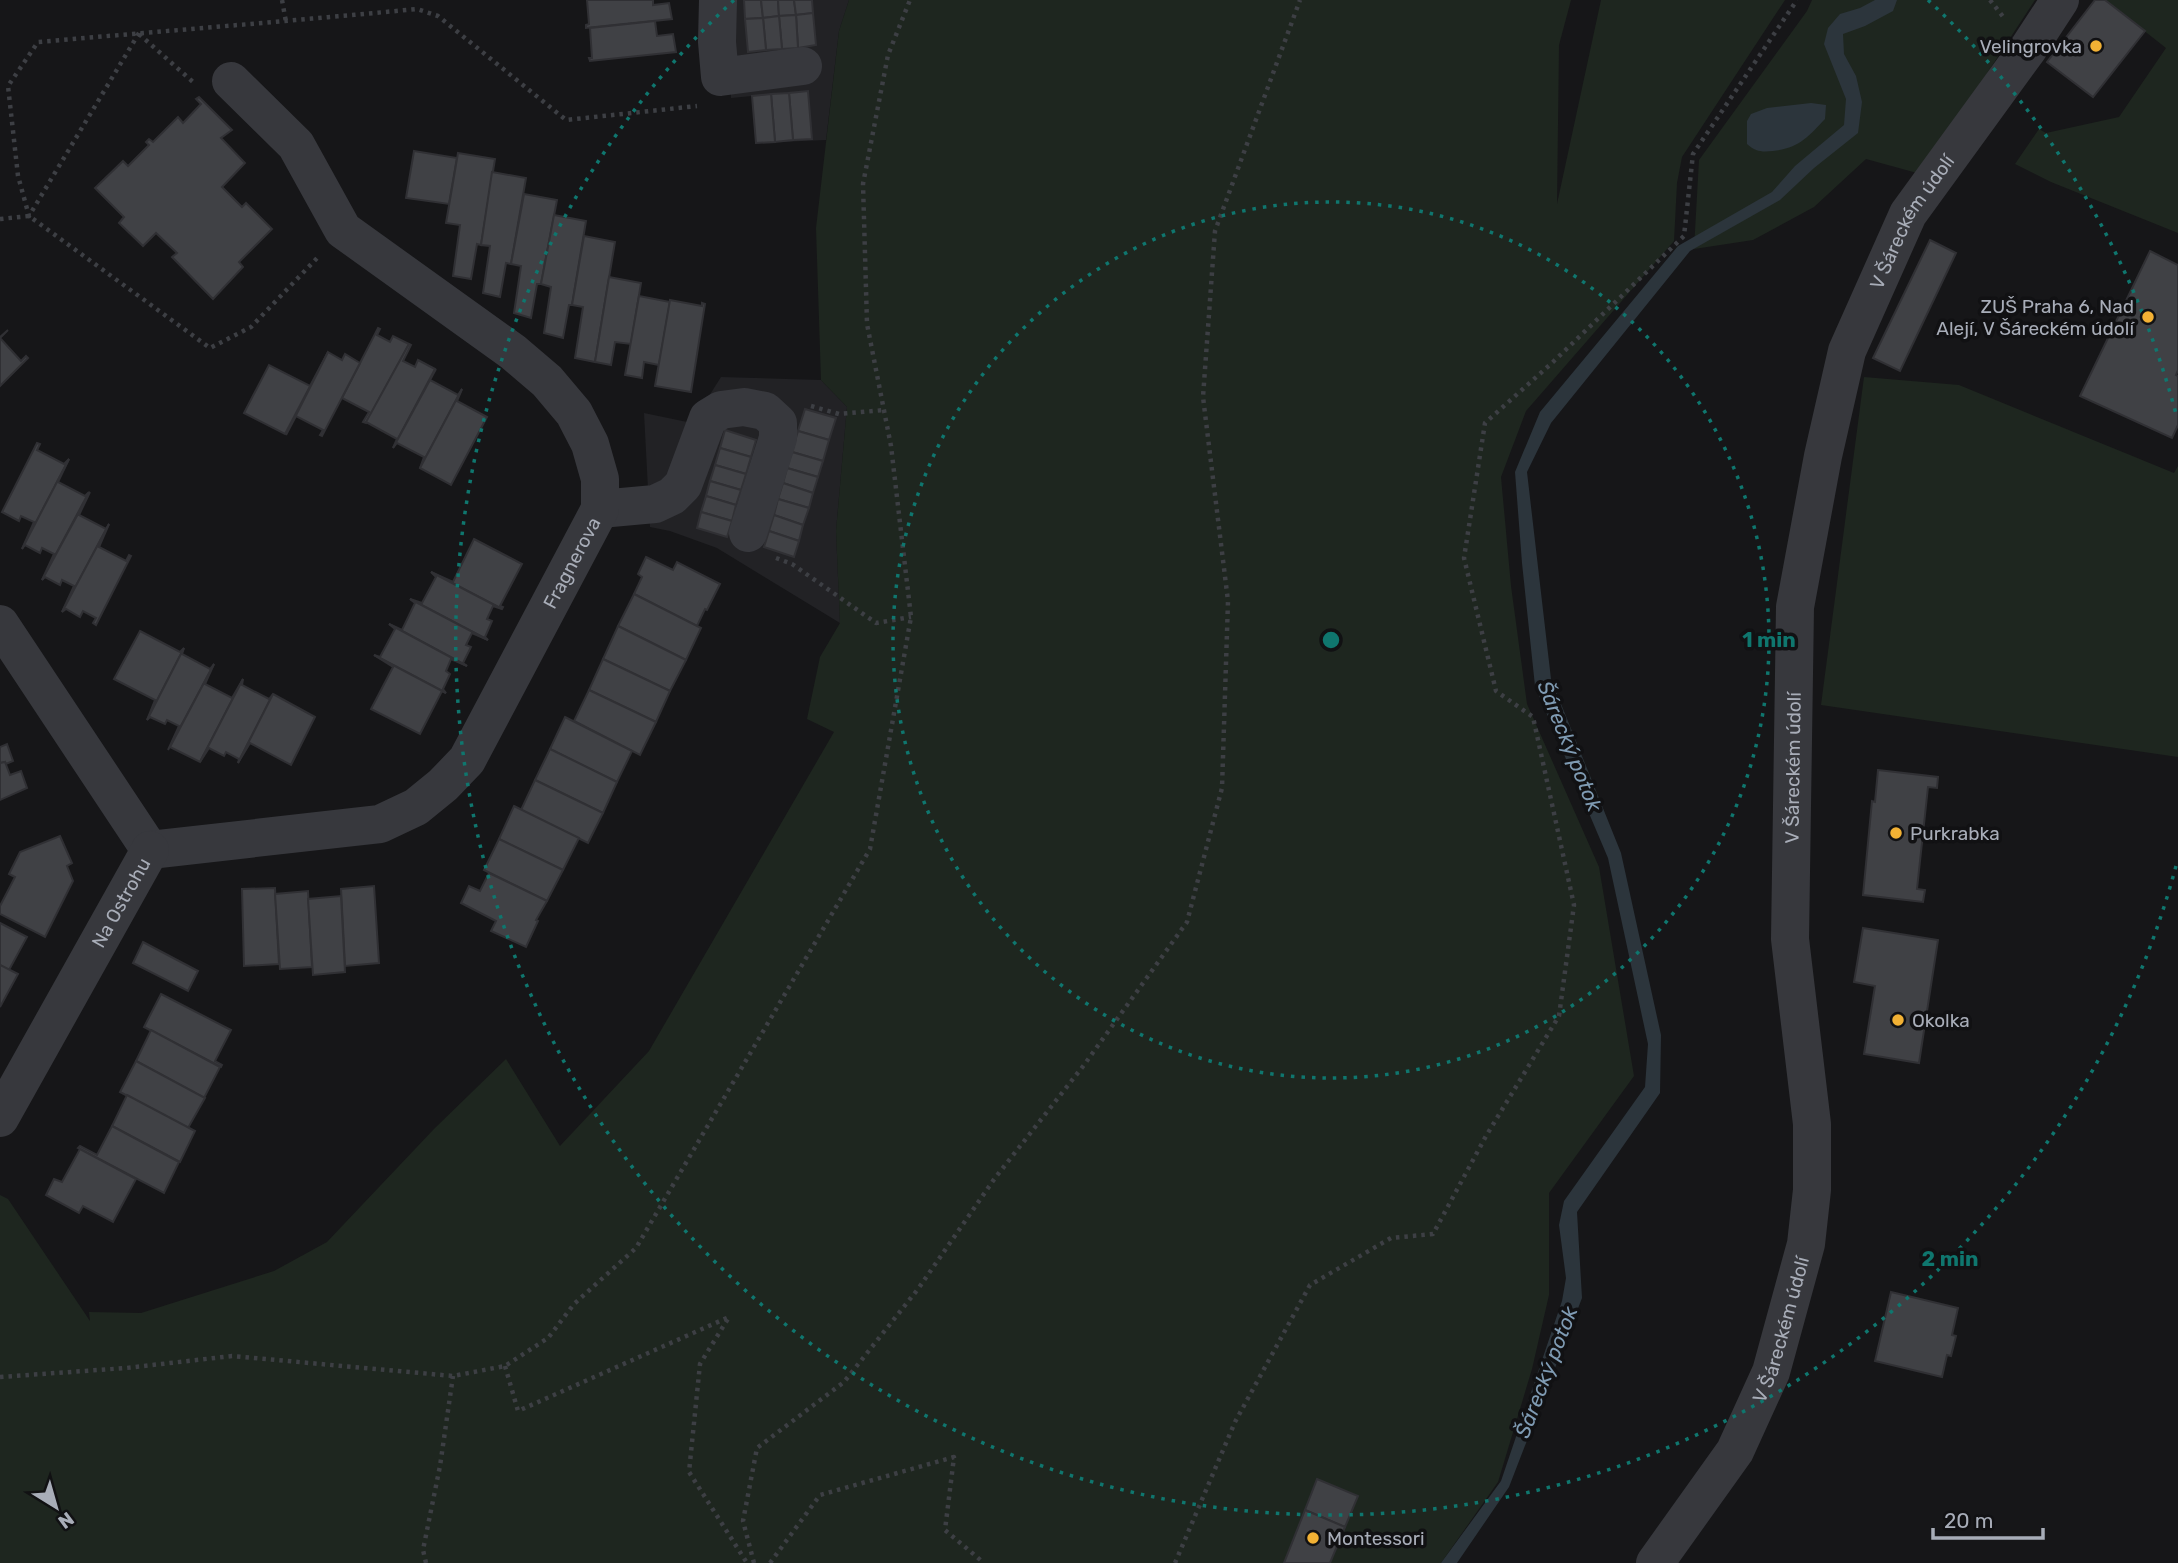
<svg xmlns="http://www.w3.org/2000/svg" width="2178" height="1563" viewBox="0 0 2178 1563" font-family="Rubik,sans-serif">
  <rect width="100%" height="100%" fill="#161618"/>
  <!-- built -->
  <g fill="#222225">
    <polygon points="727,0 849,0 839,31 826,140 756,143 752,96 731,98"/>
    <polygon points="721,377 821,380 847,407 836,531 840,623 717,548 670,531 650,527 644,413 692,423"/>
  </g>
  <!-- green -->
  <g fill="#1e261f">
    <polygon points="849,0 1571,0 1559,45 1557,204 1601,0 1785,0 1682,157 1677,183 1674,241 1526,411 1501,477 1511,586 1527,704 1599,867 1634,1076 1549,1193 1549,1295 1532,1369 1498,1482 1441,1563 1330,1563 1358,1496 1318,1480 1284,1563 0,1563 0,1195 8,1199 90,1321 89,1312 141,1313 274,1271 327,1242 434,1129 506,1059 560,1146 649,1051 834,732 807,719 820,657 840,623 836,531 847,407 821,380 816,228 839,31"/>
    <polygon points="1812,0 2035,0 1948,133 1917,173 1866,159 1814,207 1753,240 1694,249 1699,160 1807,11"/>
    <polygon points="2105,0 2178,0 2178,233 2051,182 2015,164 2039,129 2046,133 2119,117 2166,48"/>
    <polygon points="1864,377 1959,385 2174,473 2178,466 2178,757 1821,705"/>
  </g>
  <!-- water -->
  <g fill="#2c353c">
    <polygon points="1875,0 1897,0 1893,11 1865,26 1843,34 1844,54 1856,76 1862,102 1858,133 1814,168 1780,200 1690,251 1551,423 1527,472 1551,679 1621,853 1661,1035 1660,1093 1577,1212 1582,1298 1509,1487 1457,1563 1441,1563 1501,1481 1562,1301 1566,1278 1559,1225 1564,1201 1645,1087 1648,1044 1608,858 1535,686 1522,563 1515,472 1540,412 1678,246 1772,192 1795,166 1844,125 1846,99 1824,44 1828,28 1840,14 1860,8"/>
    <path d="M1811,103L1826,105L1825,119C1808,137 1799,148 1773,151C1762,152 1756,152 1747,144V121L1751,114L1767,108Z"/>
  </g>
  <!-- building -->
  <g fill="#404145" stroke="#303034" stroke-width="2">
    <polygon points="587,0 653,0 653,5 669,3 672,19 586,28 586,25 589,24"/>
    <polygon points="744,0 761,0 763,18 745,19"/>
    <polygon points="761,0 778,0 779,16 763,18"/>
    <polygon points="778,0 794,0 796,15 779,16"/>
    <polygon points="794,0 812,0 813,13 796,15"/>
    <polygon points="2095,0 2105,0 2145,31 2093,97 2047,62"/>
    <polygon points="813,13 816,45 798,48 796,15"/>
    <polygon points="796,15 798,48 782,49 779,16"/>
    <polygon points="779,16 782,49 766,50 763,18"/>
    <polygon points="763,18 766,50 748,52 745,19"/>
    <polygon points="655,21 657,36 673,34 676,52 590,61 589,58 592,58 590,28"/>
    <polygon points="808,91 812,139 793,140 789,93"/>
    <polygon points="789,93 793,140 775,142 771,94"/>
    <polygon points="771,94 775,142 756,143 752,96"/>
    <polygon points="199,97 232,130 221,138 245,163 222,187 242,207 246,203 272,229 239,262 243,267 213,299 172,257 177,253 156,233 143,246 119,223 124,217 95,188 123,161 128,166 149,145 146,142 149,139 153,142 178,117 183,123 201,104 196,99"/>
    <polygon points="414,151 457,158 449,204 406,198"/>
    <polygon points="458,153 495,159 481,245 477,244 471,279 453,276 460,225 446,223"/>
    <polygon points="492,172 526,178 511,264 506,263 500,297 483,293 490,246 481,245"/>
    <polygon points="524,194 557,200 541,284 537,284 531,318 514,313 521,266 511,264"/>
    <polygon points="554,215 586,221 572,305 569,305 563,338 544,333 551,287 541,284"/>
    <polygon points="584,236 615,242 595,362 575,358 583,307 572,305"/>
    <polygon points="1930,240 1956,253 1900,371 1873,358"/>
    <polygon points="2150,251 2178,265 2178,370 2176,375 2178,376 2178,425 2172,438 2080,396"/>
    <polygon points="609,277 641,283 631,344 615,342 611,365 595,362"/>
    <polygon points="639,296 670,302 659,365 644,362 642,378 625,375"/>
    <polygon points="670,300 702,306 702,303 705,304 691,392 655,386"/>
    <polygon points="378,328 380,329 377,335 390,342 393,336 409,344 366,423 363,422 369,412 342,398"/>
    <polygon points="8,330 0,338 21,361 26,356 28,358 0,386 0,337"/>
    <polygon points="409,344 411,345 403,361 415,367 418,360 435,369 393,448 397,439 366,422"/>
    <polygon points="328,352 285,434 244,413 269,365 310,386"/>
    <polygon points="328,352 342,360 345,354 360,363 322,436 320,435 323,430 296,416 286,435"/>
    <polygon points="436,369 430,380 458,395 462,389 420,468 424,457 397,443 393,448"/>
    <polygon points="462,389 457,401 487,417 451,485 420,468"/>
    <polygon points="805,409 836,418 829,440 798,431"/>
    <polygon points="725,430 756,440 751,457 720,448"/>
    <polygon points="798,431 829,440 823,461 792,452"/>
    <polygon points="37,443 40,444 37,450 64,464 69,459 22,549 34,522 21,516 19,521 2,512"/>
    <polygon points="720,448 751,457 746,474 715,465"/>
    <polygon points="792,452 823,461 818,477 787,468"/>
    <polygon points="69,459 58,482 85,496 89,492 42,580 54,554 42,548 40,553 25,545 22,549"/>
    <polygon points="715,465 746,474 741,490 710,481"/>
    <polygon points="787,468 818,477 813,493 783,483"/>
    <polygon points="710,481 741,490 736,505 706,496"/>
    <polygon points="783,483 813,493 809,508 778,499"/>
    <polygon points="90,492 79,515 106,529 109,524 62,612 74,586 62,580 60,585 45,577 42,580"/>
    <polygon points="706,496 736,505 732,521 701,512"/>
    <polygon points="778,499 809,508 803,525 774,515"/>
    <polygon points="701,512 732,521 727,537 697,528"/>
    <polygon points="774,515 803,525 799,541 769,531"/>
    <polygon points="109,524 99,547 126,561 129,555 131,556 96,625 93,623 96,618 83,611 80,617 66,609 62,612"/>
    <polygon points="769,531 799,541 794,557 764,547"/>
    <polygon points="474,539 522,564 500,606 503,607 502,609 431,572 453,582"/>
    <polygon points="646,557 673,570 677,562 720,584 707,610 705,609 697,626 634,594 642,577 638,574"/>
    <polygon points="431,572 502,609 493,606 487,619 492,621 485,637 488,640 410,599 422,603 436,577"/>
    <polygon points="634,594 701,628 686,660 618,626"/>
    <polygon points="410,599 488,640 472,633 466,645 471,647 463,663 467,666 389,624 402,630 415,603"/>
    <polygon points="389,624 467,666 451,659 446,671 450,674 443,689 446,693 374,655 380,657 395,629"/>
    <polygon points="618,626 686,660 670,691 603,659"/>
    <polygon points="140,631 180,652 184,648 147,720 155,700 114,679"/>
    <polygon points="184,648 182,654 210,669 214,664 168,750 179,726 167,720 165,724 150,717 147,720"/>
    <polygon points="374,655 446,693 442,691 420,734 371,709 393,667"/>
    <polygon points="603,659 670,691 656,722 589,690"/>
    <polygon points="214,664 205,684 232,698 243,679 200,762 170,747"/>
    <polygon points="243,679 242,685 269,699 273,694 238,763 239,759 226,752 224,756 209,748 200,762"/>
    <polygon points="589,690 656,722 640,755 574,721"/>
    <polygon points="273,694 315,717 291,765 250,743 238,763"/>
    <polygon points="565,717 632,751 617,782 550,749"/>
    <polygon points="7,744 13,761 6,764 5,762 0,763 0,747"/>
    <polygon points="550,749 617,782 603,813 535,780"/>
    <polygon points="5,762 10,775 21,771 27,788 0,800 0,763"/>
    <polygon points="1878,770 1938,777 1937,788 1928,787 1917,889 1925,890 1923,902 1863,895 1872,801 1875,802"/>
    <polygon points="535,780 603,813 588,843 521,810"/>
    <polygon points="514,806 579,838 563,870 499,839"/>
    <polygon points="60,836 72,863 67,866 73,881 45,937 0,914 0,906 15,877 9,874 20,852"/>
    <polygon points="499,839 563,870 547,901 484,870"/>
    <polygon points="489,873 547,901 536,920 538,921 526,947 491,931 496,921 461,903 469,886 480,891"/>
    <polygon points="374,886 379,963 345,966 341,889"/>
    <polygon points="275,888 279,964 244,966 242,889"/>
    <polygon points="308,891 312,967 280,969 275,894"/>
    <polygon points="341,896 345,972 313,975 308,899"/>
    <polygon points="0,923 27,937 9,970 0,965"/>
    <polygon points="1863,928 1938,940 1919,1063 1864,1054 1875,986 1854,982"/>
    <polygon points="143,942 198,971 188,991 133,963"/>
    <polygon points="0,965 18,974 0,1007"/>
    <polygon points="161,994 231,1030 215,1061 222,1065 221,1067 144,1027"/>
    <polygon points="151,1030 220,1067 204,1098 136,1061"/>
    <polygon points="136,1061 205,1098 188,1128 120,1092"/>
    <polygon points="127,1095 195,1131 180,1162 112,1126"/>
    <polygon points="112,1126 179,1162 164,1193 78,1148 80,1146 97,1155"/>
    <polygon points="80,1149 136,1179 113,1222 83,1206 79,1213 46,1195 54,1179 62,1182"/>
    <polygon points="1891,1292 1958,1308 1952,1335 1956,1336 1951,1356 1947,1355 1942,1377 1875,1361"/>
    <polygon points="1317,1479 1358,1496 1345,1527 1305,1510"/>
    <polygon points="1305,1510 1345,1527 1330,1563 1284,1563"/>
  </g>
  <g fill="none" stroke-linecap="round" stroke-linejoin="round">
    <!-- path -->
    <g stroke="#3d3f44" stroke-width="4.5" stroke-dasharray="3.5 5" stroke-linecap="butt">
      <polyline points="282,0 286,22"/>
      <polyline points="1990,0 2004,18"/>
      <path d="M139,33L29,216L18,176L8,86L38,42C165,31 291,21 417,9L438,16L566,120L697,106"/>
      <polyline points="139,34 193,82"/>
      <polyline points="0,219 29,216 210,348 251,327 319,256"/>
      <polyline points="811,406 839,414 885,410"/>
      <polyline points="776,558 792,564 876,623 911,617"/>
      <polyline points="505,1366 518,1411 729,1317 700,1364 689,1472 747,1563"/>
      <polyline points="0,1377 126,1368 232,1356 453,1376 505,1366 548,1338 574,1304 636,1248 870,849 911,617 891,446 867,324 863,184 888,55 910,0"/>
      <polyline points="426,1563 423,1550 440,1466 453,1376"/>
      <polyline points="754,1563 743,1521 757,1448 844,1382 918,1289 995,1178 1084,1065 1187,922 1222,788 1228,601 1203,397 1215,231 1300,0"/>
      <polyline points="770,1563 820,1495 954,1457 945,1530 984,1563"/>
      <polyline points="1175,1563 1235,1422 1310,1285 1391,1238 1433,1234 1486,1136 1559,1016 1574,905 1533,717 1496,691 1464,558 1485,423 1553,362 1684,236 1693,154 1797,0"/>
    </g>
    <!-- minor -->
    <g stroke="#37383d" stroke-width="38">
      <polyline points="718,0 717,42 720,77 803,66"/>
      <polyline points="600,509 655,504 672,496 683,485 708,418 721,410 744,407 765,411 778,423 778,438 748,533"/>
      <polyline points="0,624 150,850"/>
      <path id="s1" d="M150,850L380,824L416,807L443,785L467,760L600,509V479L590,444L574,413L547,381L513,352L343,230L296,145L231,81"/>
      <path id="s2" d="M0,1118L150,850"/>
      <path id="s3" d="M1655,1563L1735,1451L1771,1372L1806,1244L1812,1190V1124L1790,939L1795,607L1823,456L1847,351L1908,214L2028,49L2060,0"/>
    </g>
  </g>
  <!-- distance rings -->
  <g fill="none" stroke="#0f766e" stroke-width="3.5" stroke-dasharray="3.5 7">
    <circle cx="1331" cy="640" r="438"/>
    <path d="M2176 866A875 875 0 1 1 734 0M1928 0A875 875 0 0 1 2176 414"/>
  </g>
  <!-- markers -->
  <g fill="#f2b134" stroke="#111113" stroke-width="2.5">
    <circle cx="2096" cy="46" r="7"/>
    <circle cx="2148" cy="317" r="7"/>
    <circle cx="1896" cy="833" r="7"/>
    <circle cx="1898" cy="1020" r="7"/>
    <circle cx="1313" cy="1538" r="7"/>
  </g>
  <g text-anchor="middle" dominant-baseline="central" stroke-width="7" stroke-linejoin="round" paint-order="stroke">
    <!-- poi labels -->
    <g font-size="19" fill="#a8adb8" stroke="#111113" text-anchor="start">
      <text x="2082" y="46" text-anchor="end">Velingrovka</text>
      <text x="2134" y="306" text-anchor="end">ZUŠ Praha 6, Nad<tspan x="2134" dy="22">Alejí, V Šáreckém údolí</tspan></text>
      <text x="1910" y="833">Purkrabka</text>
      <text x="1912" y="1020">Okolka</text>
      <text x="1327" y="1538">Montessori</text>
    </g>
    <!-- street labels -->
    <g font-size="19" fill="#a8adb8" stroke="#111113">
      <text stroke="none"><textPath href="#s3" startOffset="1402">V Šáreckém údolí</textPath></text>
      <text stroke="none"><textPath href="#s1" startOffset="564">Fragnerova</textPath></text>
      <text stroke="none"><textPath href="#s3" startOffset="835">V Šáreckém údolí</textPath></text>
      <text stroke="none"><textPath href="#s2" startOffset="247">Na Ostrohu</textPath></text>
      <text stroke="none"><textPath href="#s3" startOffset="268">V Šáreckém údolí</textPath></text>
    </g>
    <!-- water labels -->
    <g font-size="21" font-style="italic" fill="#7f9bb3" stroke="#111113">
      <text transform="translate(1570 746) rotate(68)">Šárecký potok</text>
      <text transform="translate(1546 1372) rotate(-69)">Šárecký potok</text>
    </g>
  </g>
  <circle cx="1331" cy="640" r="10" fill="#0f766e" stroke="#111113" stroke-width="3.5"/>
  <g font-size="21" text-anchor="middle" font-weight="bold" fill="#0f766e" stroke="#111113" stroke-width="7" stroke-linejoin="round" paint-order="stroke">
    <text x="1769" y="647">1 min</text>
    <text x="1950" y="1266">2 min</text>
  </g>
  <!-- north arrow -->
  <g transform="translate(56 1507) rotate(143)" stroke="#111113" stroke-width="5" paint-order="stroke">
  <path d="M0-5L12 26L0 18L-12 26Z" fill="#a8adb8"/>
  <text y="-10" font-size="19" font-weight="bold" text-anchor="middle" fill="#a8adb8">N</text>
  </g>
  <!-- scale -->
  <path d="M1933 1528v10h110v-10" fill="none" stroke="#a8adb8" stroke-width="3.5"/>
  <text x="1944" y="1528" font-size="21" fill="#a8adb8" stroke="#111113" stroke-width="5" paint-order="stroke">20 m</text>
</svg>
